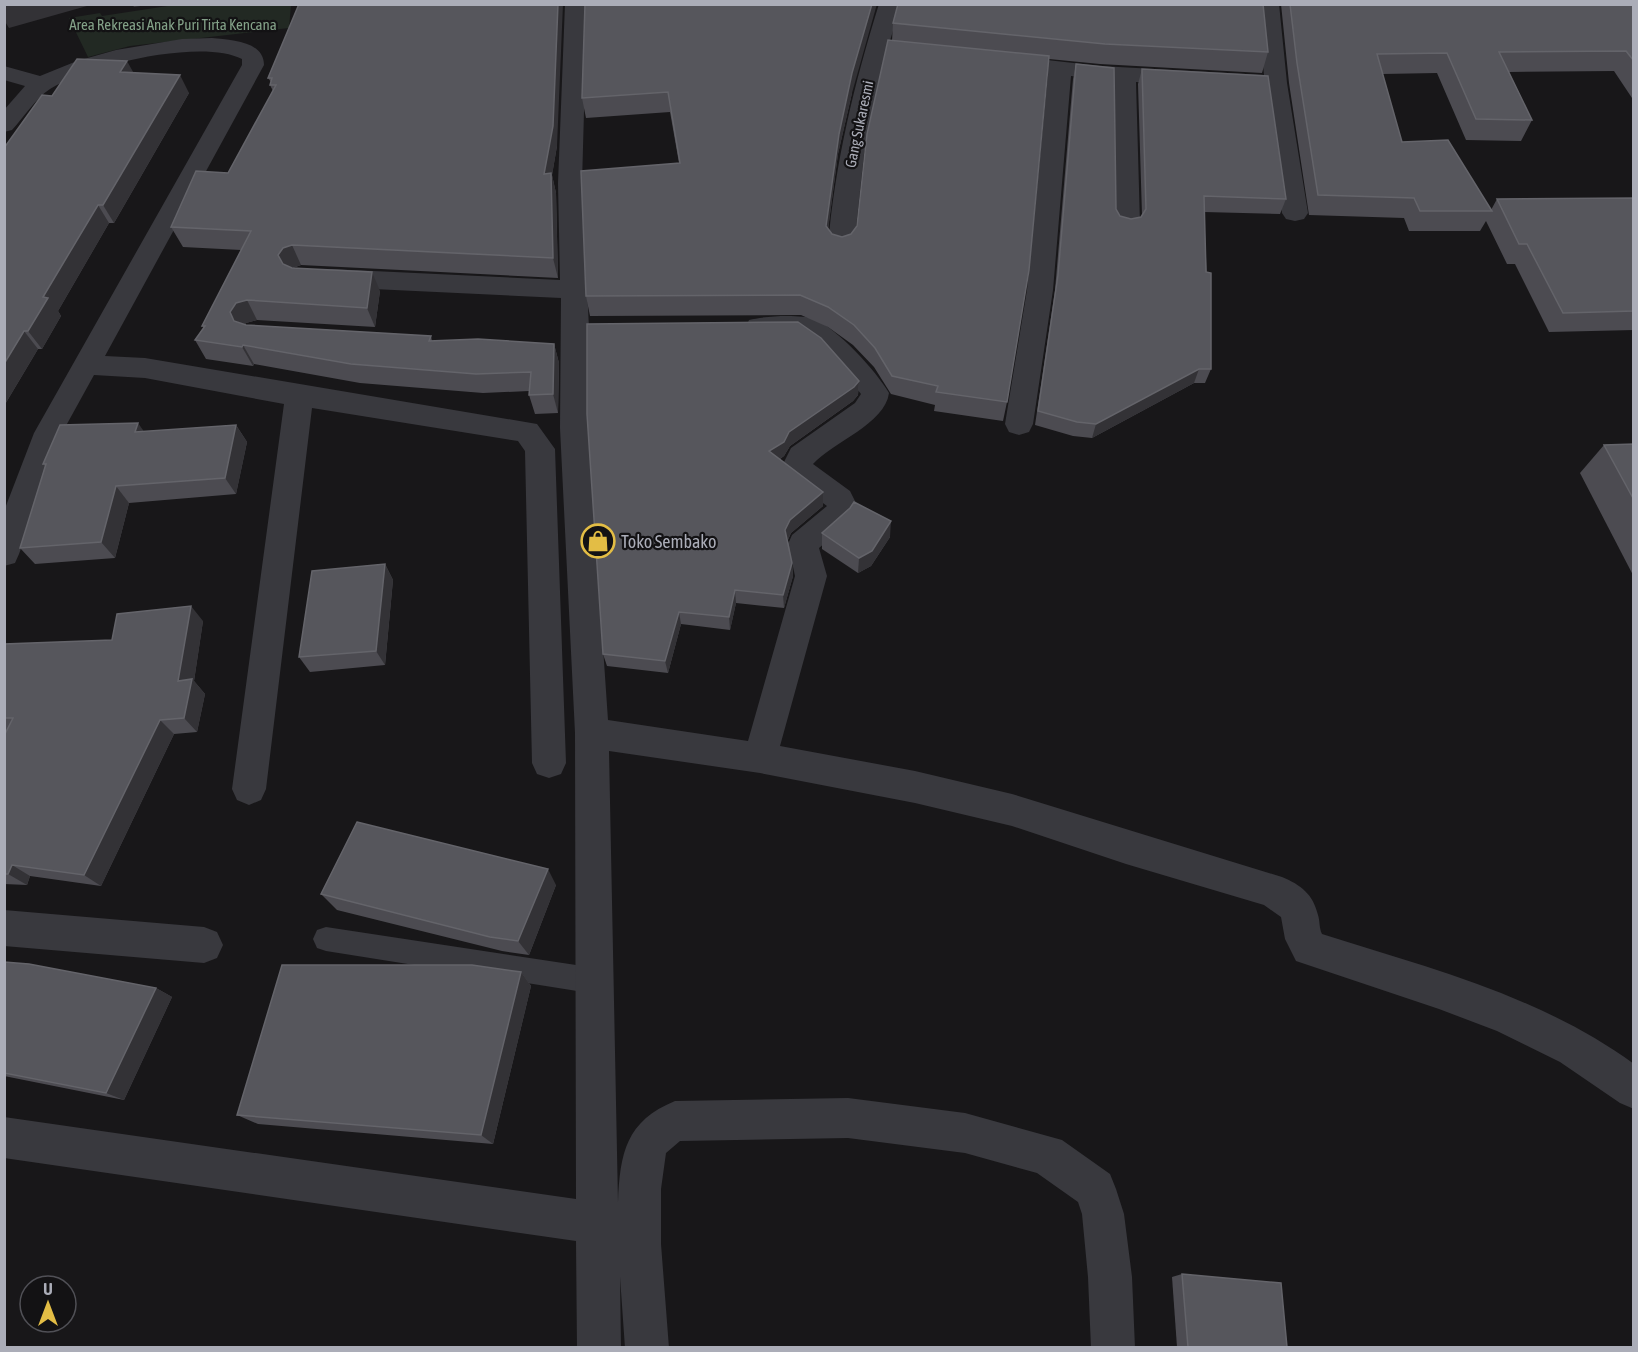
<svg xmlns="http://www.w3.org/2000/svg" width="1638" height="1352" viewBox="0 0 1638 1352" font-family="'Asap Condensed',sans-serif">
  <rect width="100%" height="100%" fill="#181719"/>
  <!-- green -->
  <polygon fill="#222923" points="174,5 291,5 289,28 130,46 88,57 69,18 100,13 102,16"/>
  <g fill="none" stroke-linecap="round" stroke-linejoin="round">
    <!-- service -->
    <polygon fill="#39393e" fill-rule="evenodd" points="326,927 596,968 605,972 609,981 605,990 596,994 326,951 317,948 313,939 317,930"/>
    <!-- minor -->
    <g fill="#39393e" fill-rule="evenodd">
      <path d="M565,4H587L582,183L589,328L588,428L608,720L748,741L795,576L788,544L792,535L827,506L790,479L783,464L791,448L855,403L861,394L843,371L801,336H759L749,334L746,327L749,320C764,316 799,314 814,319C837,328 877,372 889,393C885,424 833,442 813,464L850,491L857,505L848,523L819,548L827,576L780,746L915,771L1012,794L1282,877C1301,885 1313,894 1318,915C1320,921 1319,928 1322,934C1429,968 1541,996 1634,1064V1109L1620,1103L1560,1062L1497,1031L1439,1009L1296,961L1285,939L1281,917L1264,905L1126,864L1012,826L915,803L760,773L609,751L618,1202C620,1153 626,1121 675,1101L848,1098L965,1113L1062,1140L1110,1174L1116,1189L1124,1214L1132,1277L1135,1348H1091L1088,1277L1082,1214L1078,1202L1037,1173L965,1153L848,1138L680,1141L666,1153L661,1189V1244L669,1348H625L620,1277L621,1348H577L576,1241L4,1158V1117L576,1199L575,733L560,428L561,298L331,287L322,284L318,278L322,272L331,269L560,280L558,183Z"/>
      <path d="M879,4H901L889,44L939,50L942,55L939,60L931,62L885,58L864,154L854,246L850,252L841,255L832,252L828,246C835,163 854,84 879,4Z"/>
      <polygon points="1257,4 1279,4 1287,83 1308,213 1304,219 1295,221 1286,219 1282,213 1265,89 1136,82 1140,224 1136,230 1127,232 1118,230 1114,224 1113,81 1071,76 1053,290 1033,424 1029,432 1019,435 1009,432 1005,424 1027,290 1048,74 995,67 992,62 995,57 1003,55 1100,66 1264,75"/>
      <path d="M212,38C231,40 264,41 264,65L105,356L145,358L537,424L555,449L566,763L561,774L549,778L537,774L532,763L525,451L518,441L312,408L266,789L261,800L249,805L237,800L232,789L284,404L145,378L94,375L62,433L19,554L15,563L4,566V511L34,433L242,65V59C202,38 87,65 50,89C35,99 24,117 12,130L4,132V110L25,86L4,80V66L40,76L77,61L116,50L182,39Z"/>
      <polygon points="4,910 204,927 217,932 223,945 217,958 204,963 4,946"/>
    </g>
  </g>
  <!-- wall -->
  <g fill="#4c4b51">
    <polygon points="299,4 557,146 552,175 556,193 558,278 301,265 293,268 380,291 375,327 257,320 246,323 245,325 431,336 432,341 554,344 559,363 558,413 535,414 529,395 529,391 483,393 360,383 254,364 253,366 206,359 195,340 204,328 202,326 241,250 183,247 171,227 228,173 273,91 270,85 271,82 268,78"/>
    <polygon points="585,4 852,93 838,154 828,229 832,234 842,237 851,234 857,226 892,41 893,23 1268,52 1262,73 1100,64 1049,59 1007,402 1003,421 934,411 935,405 891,394 874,367 853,345 828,327 801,315 590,316 586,296 679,163 670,112 586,118 582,98"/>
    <polygon points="1281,4 1634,4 1634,101 1614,71 1509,72 1532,120 1521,141 1466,140 1437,73 1382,74 1402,142 1491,210 1497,199 1634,198 1634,330 1549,332 1515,264 1507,264 1486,221 1480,231 1409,231 1404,218 1309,215 1289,83"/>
    <polygon points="1076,64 1116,209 1120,216 1131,219 1141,217 1142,215 1138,84 1142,69 1286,199 1280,214 1204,212 1211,369 1205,383 1194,383 1092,438 1073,436 1035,425 1055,290 1073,79"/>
    <polygon points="134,73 189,93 114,223 109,223 58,311 61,316 42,349 38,349 4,406 52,96"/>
    <polygon points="859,381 858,395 853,401 790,446 784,456 780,459 823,506 791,533 788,540 792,563 793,576 784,608 736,603 730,630 681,624 668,673 607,666 603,654 587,414"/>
    <polygon points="236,425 247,442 236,494 129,503 115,558 35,564 20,548 45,466 43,464 145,432"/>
    <polygon points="1634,444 1634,577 1580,473 1604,445"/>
    <polygon points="822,533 890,537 871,566 858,573 822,549"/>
    <polygon points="385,564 393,580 385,665 310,672 299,657"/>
    <polygon points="203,621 194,681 205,694 197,732 174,734 101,886 30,876 27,885 4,884 4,736 6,732 4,732 4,644 112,640"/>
    <polygon points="556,885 529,955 502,951 337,910 321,894"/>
    <polygon points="4,962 156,988 172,997 124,1100 4,1076"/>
    <polygon points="521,972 531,986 493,1144 258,1124 237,1115"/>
    <polygon points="1182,1274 1287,1347 1177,1347 1172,1277"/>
  </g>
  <!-- shaded-wall -->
  <g fill="#333236">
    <polygon points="8,4 94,4 9,28 4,20 4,6"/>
    <polygon points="132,4 153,4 134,7"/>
    <polygon points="558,4 563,4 557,146 552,175 556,193 558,278 553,258 544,174"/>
    <polygon points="872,4 877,4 852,93 838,154 826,246 826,226 839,134 852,73"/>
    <polygon points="127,61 137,79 120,72"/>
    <polygon points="180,75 189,93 114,223 103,205"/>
    <polygon points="98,205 109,223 58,311 61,316 42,349 28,331 43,297"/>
    <polygon points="292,245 301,265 292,268 287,275 278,255 283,248"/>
    <polygon points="372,272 380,291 375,327 367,308"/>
    <polygon points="247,300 257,320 246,323 241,331 234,321 230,312 236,303"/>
    <polygon points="24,331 38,349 4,406 4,364"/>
    <polygon points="554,344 559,363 558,413 553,394"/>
    <polygon points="243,345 254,364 253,366 242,347"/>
    <polygon points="1199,369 1194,383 1092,438 1096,424"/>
    <polygon points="859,381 858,395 853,401 790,446 784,456 770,465 769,451 789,432"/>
    <polygon points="138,423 150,440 135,432"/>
    <polygon points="236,425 247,442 236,494 225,478"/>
    <polygon points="116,486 129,503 115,558 101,542"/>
    <polygon points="823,492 823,506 791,533 786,543 785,530 790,520"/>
    <polygon points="891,521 890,537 871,566 858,573 859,558"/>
    <polygon points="792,563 793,576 784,608 783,595"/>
    <polygon points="385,564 393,580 385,665 376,651"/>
    <polygon points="735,590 736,603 730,630 729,617"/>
    <polygon points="191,606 203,621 194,681 205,694 197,732 184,718 178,681"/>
    <polygon points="679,612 681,624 668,673 665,661"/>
    <polygon points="160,720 174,734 101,886 84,875"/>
    <polygon points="12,865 30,876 27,885 8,874"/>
    <polygon points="548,869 556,885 529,955 518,941"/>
    <polygon points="521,972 531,986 493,1144 481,1135"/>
    <polygon points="156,988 172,997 124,1100 106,1093"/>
  </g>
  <!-- building -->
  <g fill="#56565c" stroke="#64646a" stroke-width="1.5">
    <polygon points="299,4 558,4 553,126 544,174 551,173 553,258 292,245 283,248 278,255 283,264 292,268 372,272 367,308 247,300 236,303 230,312 234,321 246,325 431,336 429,341 478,339 554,344 553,394 529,395 531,372 476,374 351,364 243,345 242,347 195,340 205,326 202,326 251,231 171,227 196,171 228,173 276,85 270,85 272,78 268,78"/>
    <polygon points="585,4 872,4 852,73 839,134 826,226 832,234 842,237 851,234 857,226 867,134 888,40 1049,56 1029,270 1007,402 936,392 938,386 892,376 875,348 854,325 828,307 800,295 586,296 581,171 680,163 668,92 582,98"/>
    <polygon points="898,4 1263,4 1268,52 1105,44 893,23"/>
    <polygon points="1290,4 1634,4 1634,61 1626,51 1499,52 1532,120 1476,119 1447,53 1377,54 1402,142 1448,140 1492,211 1420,211 1414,198 1318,195 1297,63"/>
    <polygon points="77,59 127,61 120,72 180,75 103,205 98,205 43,297 48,298 28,331 24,331 4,364 4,148 42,95 52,96"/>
    <polygon points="1076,64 1114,68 1116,209 1120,216 1131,219 1141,217 1146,209 1142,69 1268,76 1286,199 1204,196 1206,272 1211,273 1211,369 1199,369 1096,424 1077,422 1038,411 1058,275"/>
    <polygon points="1634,198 1634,311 1563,313 1527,244 1519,244 1497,199"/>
    <polygon points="798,322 821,338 859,381 854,387 789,432 784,442 769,451 823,492 790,520 785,530 792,563 783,595 735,590 729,617 679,612 665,661 603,654 587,414 587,324"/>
    <polygon points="138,423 135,432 236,425 225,478 116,486 101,542 20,548 46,464 43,464 60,425"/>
    <polygon points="1634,444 1634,500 1604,445"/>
    <polygon points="854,502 891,521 872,551 859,558 822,533 850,508"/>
    <polygon points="385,564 376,651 299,657 312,571"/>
    <polygon points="191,606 178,681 192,679 184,718 160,720 84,875 12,865 8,874 4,874 4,736 13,718 4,718 4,644 112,640 117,614"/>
    <polygon points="357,822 548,869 518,941 490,937 321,894"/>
    <polygon points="4,962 29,964 156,988 106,1093 4,1073"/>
    <polygon points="282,965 472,965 521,972 481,1135 237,1115"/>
    <polygon points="1182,1274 1281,1283 1287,1347 1188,1347"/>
  </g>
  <!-- icons -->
  <defs>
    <symbol id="shop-ring" viewBox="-11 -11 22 22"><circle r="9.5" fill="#131214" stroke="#e3bd45" stroke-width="1.5"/><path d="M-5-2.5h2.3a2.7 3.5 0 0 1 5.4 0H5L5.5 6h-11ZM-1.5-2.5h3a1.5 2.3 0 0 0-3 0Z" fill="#e3bd45"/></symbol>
  </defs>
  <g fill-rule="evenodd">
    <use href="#shop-ring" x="579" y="522" width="38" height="38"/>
  </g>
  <g text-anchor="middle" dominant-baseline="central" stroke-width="4.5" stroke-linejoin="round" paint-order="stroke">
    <!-- far-park labels -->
    <g font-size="15" fill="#83a188" stroke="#131214">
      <text x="173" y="24">Area Rekreasi Anak Puri Tirta Kencana</text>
    </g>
    <!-- far-street labels -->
    <g font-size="15" fill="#abadb8" stroke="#131214">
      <text transform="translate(859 124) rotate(-78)">Gang Sukaresmi</text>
    </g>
    <!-- poi labels -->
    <g font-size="18" fill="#abadb8" stroke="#131214" text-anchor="start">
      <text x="621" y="541">Toko Sembako</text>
    </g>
  </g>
  <!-- border -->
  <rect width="1638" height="1352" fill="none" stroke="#abadb8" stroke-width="12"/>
  <!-- north arrow -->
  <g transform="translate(48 1304)"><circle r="28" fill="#131214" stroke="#505056" stroke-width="1.5"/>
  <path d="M0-4.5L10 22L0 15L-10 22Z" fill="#e3bd45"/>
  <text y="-9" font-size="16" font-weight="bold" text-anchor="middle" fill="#abadb8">U</text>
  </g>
</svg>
